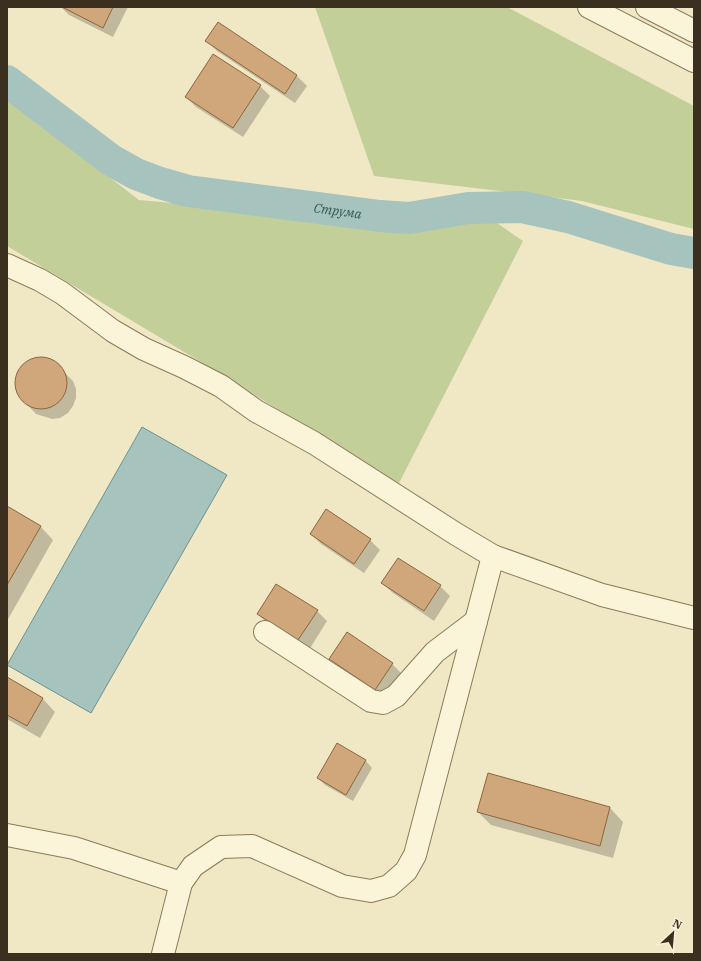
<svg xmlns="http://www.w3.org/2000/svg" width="701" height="961" viewBox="0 0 701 961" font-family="'IBM Plex Serif',serif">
  <rect width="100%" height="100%" fill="#f0e8c5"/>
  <!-- green -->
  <g fill="#c2cf99">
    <polygon points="315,7 507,7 694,106 694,229 582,201 374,176"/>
    <polygon points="7,98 139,200 426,226 491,219 523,241 398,485 231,380 7,246"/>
  </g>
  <!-- water -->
  <polygon fill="#a7c3be" stroke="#6d928d" points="142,427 227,475 91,713 7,665"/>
  <!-- shadow -->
  <g fill="#0003">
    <polygon points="61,7 128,7 113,37 69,15"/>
    <polygon points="218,24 297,76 307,86 295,103 217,51 207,41"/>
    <polygon points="260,86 270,96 243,137 196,107 186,97"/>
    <polygon points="40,358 49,360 56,364 73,381 76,389 76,398 73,406 68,413 60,418 52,419 36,414 20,397 16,389 16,381 19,371 24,365 32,360"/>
    <polygon points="7,508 40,526 53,540 7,621"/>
    <polygon points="311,534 370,540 380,550 364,573 321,544"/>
    <polygon points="382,583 440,586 450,596 434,621 393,593"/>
    <polygon points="317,611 327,621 309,650 268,624 258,614"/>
    <polygon points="347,634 392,664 402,674 385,699 341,668 330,658"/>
    <polygon points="7,678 42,698 55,712 40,738 7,719"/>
    <polygon points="338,745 366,761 372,768 353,801 325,785 318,778"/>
    <polygon points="488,774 610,808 623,822 613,858 491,825 478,812"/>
  </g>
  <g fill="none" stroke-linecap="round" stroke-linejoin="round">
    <!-- river -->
    <path stroke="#a7c3be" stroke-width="32" id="s1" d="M7,81L111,160L136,174L160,183L188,191L380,216L409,218L468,208L522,207L568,217L671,249L694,253"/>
  </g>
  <!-- building -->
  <g fill="#cfa77a" stroke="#8c663f">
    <polygon points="62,7 113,7 103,28"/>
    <polygon points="218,22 297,75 285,94 205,41"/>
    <polygon points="213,54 261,85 233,128 185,97"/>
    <circle cx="41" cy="383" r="26"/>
    <polygon points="7,506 41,526 7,585"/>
    <polygon points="326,509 371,539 354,564 310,534"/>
    <polygon points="398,558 441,585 424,611 381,583"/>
    <polygon points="276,584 318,610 298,640 257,614"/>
    <polygon points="347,632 393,663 375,690 329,659"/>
    <polygon points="7,677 43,698 27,726 7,715"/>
    <polygon points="337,743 366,760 346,795 317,778"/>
    <polygon points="488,773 610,807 600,846 477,812"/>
  </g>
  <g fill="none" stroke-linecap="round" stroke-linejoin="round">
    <defs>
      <g id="minor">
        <polyline points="589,7 694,61"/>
        <polyline points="647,7 694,31"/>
        <polyline points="7,265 40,280 62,293 113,331 144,349 184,367 221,386 256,411 314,443 456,534 493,556 602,595 694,618"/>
        <polyline points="265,632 371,701 383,703 396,696 435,652 476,621"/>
        <polyline points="7,835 74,848 181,883"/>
        <polyline points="163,954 181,883 193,866 221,847 252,846 342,886 371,891 389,886 406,871 415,855 493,556"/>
      </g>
    </defs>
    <!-- minor casing -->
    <use href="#minor" stroke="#8c7a5a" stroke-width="24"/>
    <!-- minor -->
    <use href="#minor" stroke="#faf4d9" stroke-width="22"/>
  </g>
  <g text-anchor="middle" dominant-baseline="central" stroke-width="3.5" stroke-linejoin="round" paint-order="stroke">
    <!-- water labels -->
    <g font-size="13" font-style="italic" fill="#2e595b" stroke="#f7f1d5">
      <text stroke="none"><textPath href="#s1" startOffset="365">Струма</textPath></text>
    </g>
  </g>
  <!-- border -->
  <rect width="701" height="961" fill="none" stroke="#3b301f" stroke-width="16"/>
  <!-- north arrow -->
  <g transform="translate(673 933) rotate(26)" stroke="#f7f1d5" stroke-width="3" paint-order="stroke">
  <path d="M0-3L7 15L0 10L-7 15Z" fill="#3b301f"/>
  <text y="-6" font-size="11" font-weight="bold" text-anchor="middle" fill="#3b301f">N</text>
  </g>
</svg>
